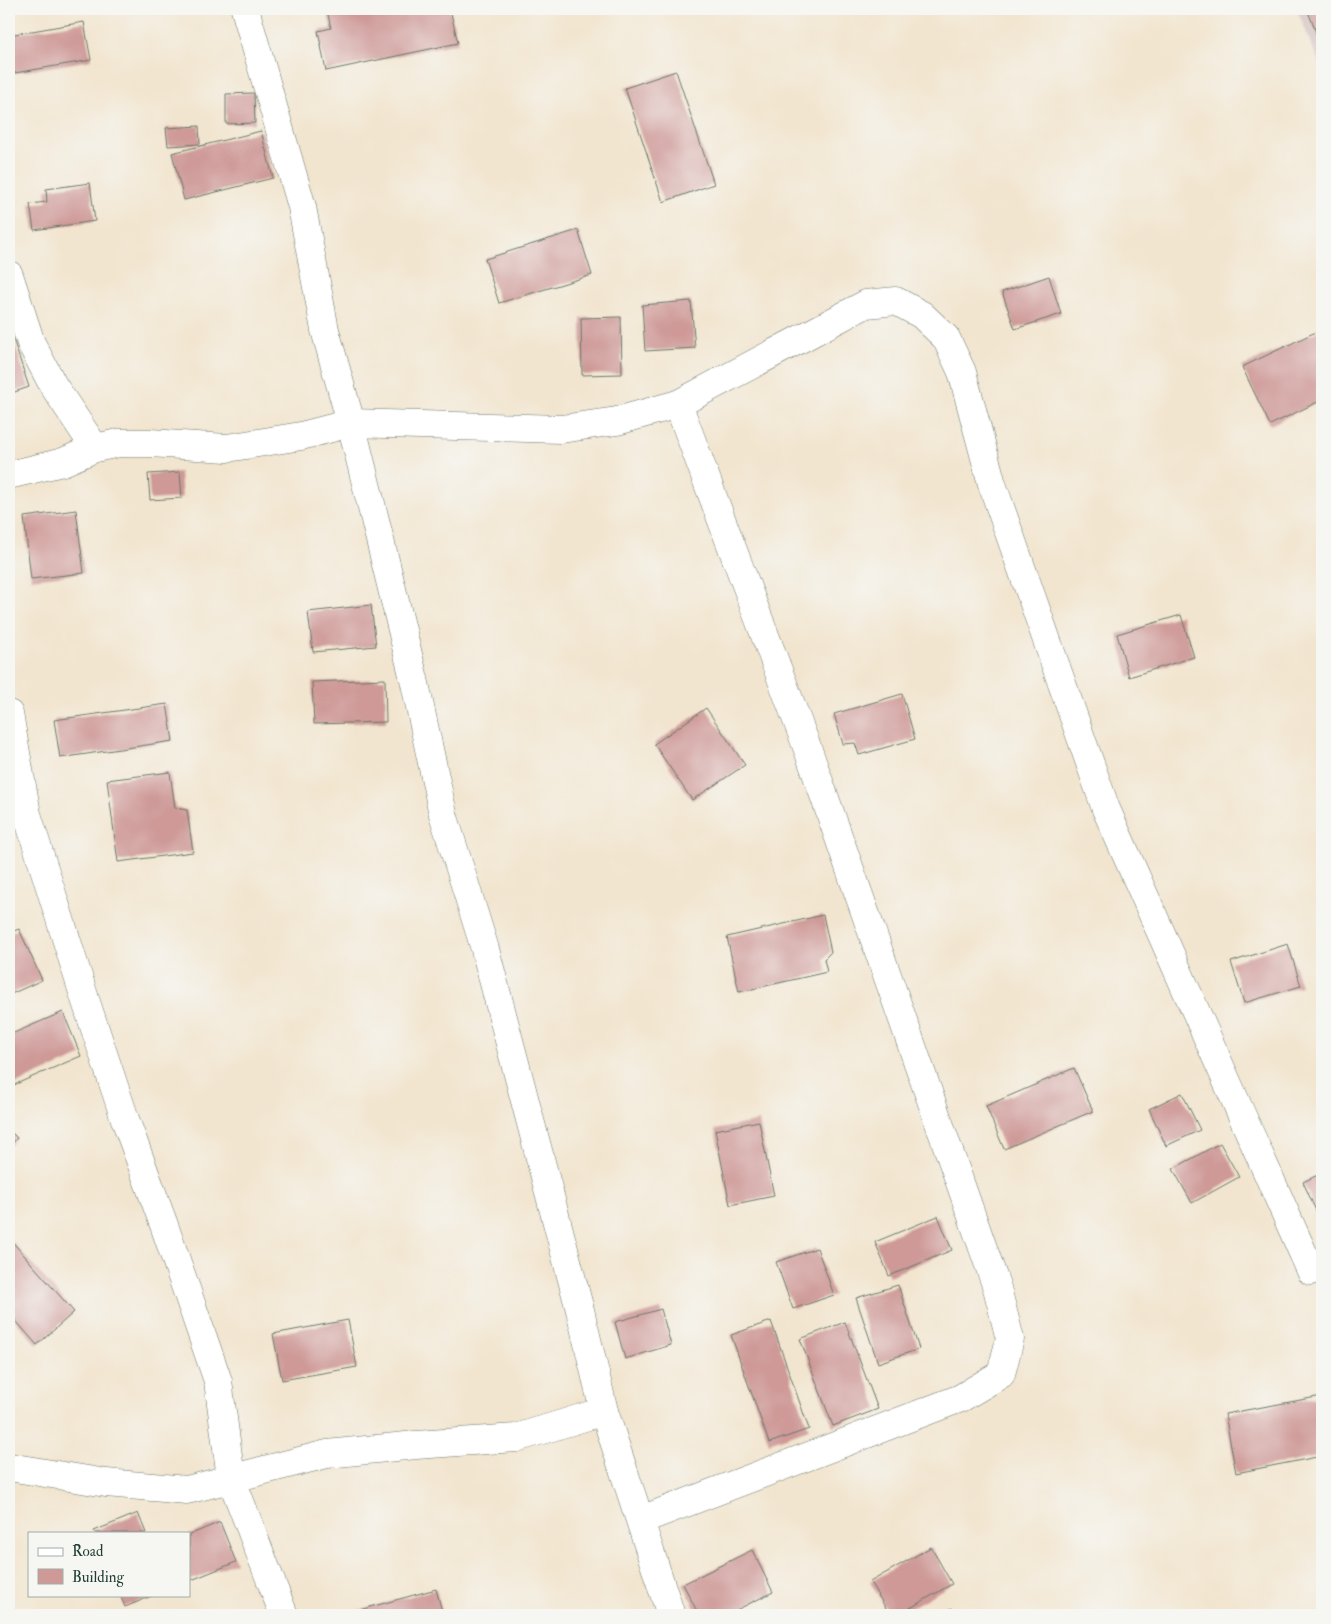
<svg xmlns="http://www.w3.org/2000/svg" width="1331" height="1624" viewBox="0 0 1331 1624" font-family="'IM FELL Double Pica',serif">
  <rect width="100%" height="100%" fill="#f6f6f2"/>
  <filter id="ink" filterUnits="userSpaceOnUse"><feTurbulence type="fractalNoise" baseFrequency=".02" numOctaves="2"/><feDisplacementMap in="SourceGraphic" scale="10" xChannelSelector="R" yChannelSelector="G"/><feConvolveMatrix kernelMatrix="1 2 1 2 8 2 1 2 1" color-interpolation-filters="sRGB"/></filter>
  <filter id="wash" filterUnits="userSpaceOnUse"><feTurbulence type="fractalNoise" baseFrequency=".0096" numOctaves="4" result="noise"/><feDisplacementMap in="SourceGraphic" scale="20" xChannelSelector="R" yChannelSelector="G"/><feGaussianBlur stdDeviation="1.12" result="paint"/><feColorMatrix in="noise" values="0 0 0 0 0 0 0 0 0 0 0 0 0 0 0 0 0 1.4 0 .05"/><feComposite in="paint" operator="in"/></filter>
  <g filter="url(#wash)">
    <rect width="100%" height="100%" fill="#f2e5cf"/>
    <!-- industrial -->
    <polygon fill="#d1bfbd" points="1297,9 1322,9 1322,70"/>
    <g id="blocks">
      <!-- building -->
      <g fill="#ce9997">
        <polygon points="332,9 450,9 458,43 326,71 318,31 331,28 327,10"/>
        <polygon points="1307,9 1322,9 1322,47"/>
        <polygon points="84,22 91,60 9,74 9,35"/>
        <polygon points="676,71 714,184 663,202 625,88"/>
        <polygon points="254,93 255,123 226,124 226,94"/>
        <polygon points="199,126 200,144 168,146 166,128"/>
        <polygon points="261,131 273,178 184,200 172,153"/>
        <polygon points="90,183 95,221 34,230 30,204 47,202 46,189"/>
        <polygon points="578,230 592,275 499,303 485,259"/>
        <polygon points="1049,276 1061,314 1015,329 1002,292"/>
        <polygon points="691,301 695,348 645,351 642,305"/>
        <polygon points="621,317 622,374 582,375 581,318"/>
        <polygon points="9,327 29,387 9,394"/>
        <polygon points="1322,329 1322,400 1270,425 1242,367"/>
        <polygon points="180,472 182,498 150,500 148,474"/>
        <polygon points="76,510 84,573 31,579 24,517"/>
        <polygon points="371,605 376,646 313,652 308,612"/>
        <polygon points="1181,615 1194,657 1129,677 1117,634"/>
        <polygon points="385,679 386,722 314,724 312,682"/>
        <polygon points="902,694 915,739 859,755 855,743 843,744 834,714"/>
        <polygon points="167,704 173,741 60,758 54,720"/>
        <polygon points="706,708 745,765 692,800 654,744"/>
        <polygon points="170,772 175,808 187,810 193,852 118,862 107,780"/>
        <polygon points="823,915 831,952 824,959 827,972 739,992 727,937"/>
        <polygon points="19,929 42,980 9,995 9,933"/>
        <polygon points="1288,944 1301,986 1244,1003 1231,962"/>
        <polygon points="63,1012 81,1056 9,1087 9,1035"/>
        <polygon points="1074,1068 1093,1111 1004,1149 986,1106"/>
        <polygon points="1182,1093 1200,1130 1166,1146 1149,1109"/>
        <polygon points="759,1121 774,1196 730,1205 715,1130"/>
        <polygon points="9,1130 17,1138 9,1147"/>
        <polygon points="1220,1143 1239,1177 1192,1203 1173,1169"/>
        <polygon points="1322,1173 1322,1224 1303,1182"/>
        <polygon points="938,1216 952,1250 889,1276 875,1242"/>
        <polygon points="9,1238 74,1312 37,1345 9,1313"/>
        <polygon points="817,1248 834,1295 793,1309 776,1262"/>
        <polygon points="898,1285 919,1349 878,1363 856,1298"/>
        <polygon points="661,1309 671,1345 625,1359 615,1322"/>
        <polygon points="348,1320 357,1367 282,1380 273,1334"/>
        <polygon points="771,1321 809,1429 769,1443 731,1335"/>
        <polygon points="845,1322 878,1409 833,1426 800,1339"/>
        <polygon points="1322,1396 1322,1456 1236,1473 1225,1414"/>
        <polygon points="138,1513 146,1533 95,1533 94,1531"/>
        <polygon points="220,1522 236,1562 189,1581 189,1535"/>
        <polygon points="931,1547 952,1584 898,1615 890,1615 870,1582"/>
        <polygon points="752,1550 773,1592 726,1615 699,1615 683,1584"/>
        <polygon points="436,1589 443,1615 341,1615"/>
        <polygon points="120,1595 154,1595 125,1607"/>
        <polygon points="952,1608 956,1615 939,1615"/>
      </g>
    </g>
  </g>
  <g filter="url(#ink)">
    <use href="#blocks" fill-opacity="0" stroke="#69786a" stroke-width="1"/>
    <g fill="none" stroke-linecap="round" stroke-linejoin="round">
      <defs>
        <g id="street">
          <polyline points="9,275 31,343 53,385 95,448"/>
          <polyline points="9,475 63,462 95,448 119,443 150,443 227,448 301,436 351,423 561,429 617,421 678,404 866,304 896,301 922,315 946,338 962,372 992,484 1106,809 1311,1271"/>
          <polyline points="9,714 27,814 86,1002 125,1119 164,1225 218,1381 231,1478 284,1615"/>
          <polyline points="604,1411 671,1615"/>
          <polyline points="9,1467 106,1483 187,1490 327,1454 416,1445 516,1438 604,1411 580,1310 485,949 443,814 414,679 380,540 351,423 325,330 302,207 245,9"/>
          <polyline points="641,1520 961,1398 1001,1374 1010,1339 997,1288 807,747 678,404"/>
        </g>
      </defs>
      <!-- street casing -->
      <use href="#street" stroke="#69786a" stroke-width="29"/>
      <!-- street -->
      <use href="#street" stroke="#fff" stroke-width="28"/>
    </g>
  </g>
  <!-- margin -->
  <rect width="1331" height="1624" fill="none" stroke="#f6f6f2" stroke-width="30"/>
  <!-- legend -->
  <rect x="28" y="1532" width="162" height="65" fill="#f6f6f2" stroke="#a0aca6"/>
  <rect x="38" y="1548" width="25" height="8" fill="#ffffff" stroke="#a0aca6"/>
  <text x="72" y="1556" font-size="15" fill="#1f3d34">Road</text>
  <rect x="38" y="1569" width="25" height="15" fill="#ce9997" stroke="#a0aca6"/>
  <text x="72" y="1582" font-size="15" fill="#1f3d34">Building</text>
</svg>
